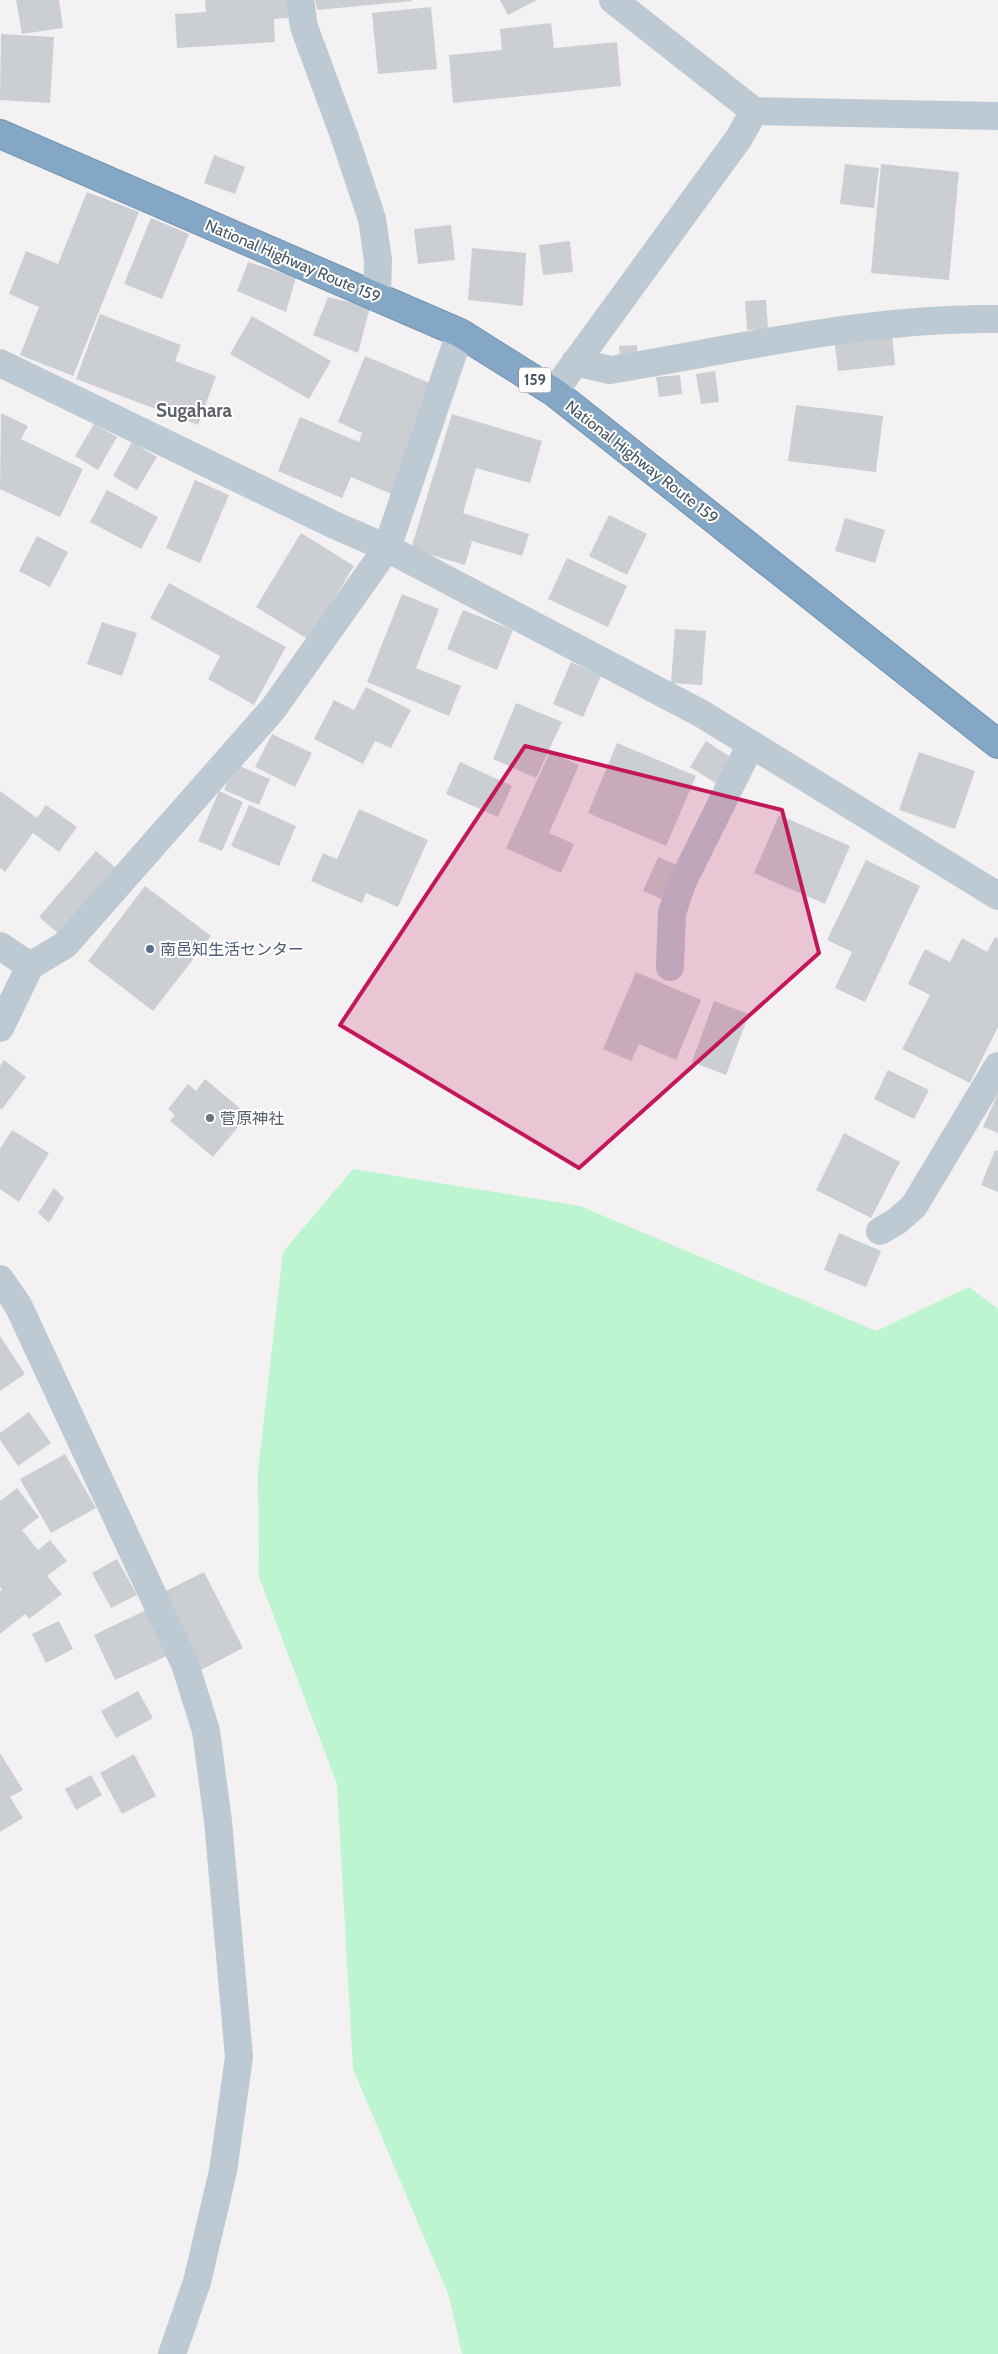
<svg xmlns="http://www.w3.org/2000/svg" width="998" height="2354" viewBox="0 0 998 2354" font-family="Cabin,'Noto Sans JP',sans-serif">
  <rect width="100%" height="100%" fill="#f4f1f2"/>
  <!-- green -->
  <polygon fill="#bcf5d0" points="353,1169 580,1206 876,1331 969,1287 998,1309 998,2354 462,2354 449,2296 353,2069 337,1784 259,1577 258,1471 283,1252"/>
  <!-- building -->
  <g fill="#cbcfd4">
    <polygon points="16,0 59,0 63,28 22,34"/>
    <polygon points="205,0 287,0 288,18 274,19 275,42 177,48 175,14 206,12"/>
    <polygon points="315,0 411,0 412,1 317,10"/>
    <polygon points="500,0 537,0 508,15"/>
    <polygon points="431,7 437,69 378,74 372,13"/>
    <polygon points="551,23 554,48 617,42 621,86 453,103 449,55 502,50 500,29"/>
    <polygon points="1,34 54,37 50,103 0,100"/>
    <polygon points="214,155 245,167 235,194 204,183"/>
    <polygon points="845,164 879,168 874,208 840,204"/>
    <polygon points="881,164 959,172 949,280 871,273"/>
    <polygon points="87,192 139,212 73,376 20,355 39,307 9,294 26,251 58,264"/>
    <polygon points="151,218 189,234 162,299 124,284"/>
    <polygon points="451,225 455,260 418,264 414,229"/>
    <polygon points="570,241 573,272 543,275 539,245"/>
    <polygon points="472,248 526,253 523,306 468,300"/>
    <polygon points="248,262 296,277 286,312 237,291"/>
    <polygon points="328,297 370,307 358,353 313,335"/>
    <polygon points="766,300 768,329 747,330 745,301"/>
    <polygon points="100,314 181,345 175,361 216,376 198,425 76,379"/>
    <polygon points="252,316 331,361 309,399 230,354"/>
    <polygon points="892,332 895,365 838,371 834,338"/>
    <polygon points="637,345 638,356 620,358 619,346"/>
    <polygon points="365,356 439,387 394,495 351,477 342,498 278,471 300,417 359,442 362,433 338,422"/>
    <polygon points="715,371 719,402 701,404 696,374"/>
    <polygon points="680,375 682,394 659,397 656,377"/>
    <polygon points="796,405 883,416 876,472 788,461"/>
    <polygon points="1,413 28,426 21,439 83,469 60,517 0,489"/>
    <polygon points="452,414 542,441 530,483 476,468 463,513 529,534 522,556 472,541 465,565 411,549"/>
    <polygon points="94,424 117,437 98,470 75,456"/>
    <polygon points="132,442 157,457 137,490 113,476"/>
    <polygon points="195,480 229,495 200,563 166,548"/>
    <polygon points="107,490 158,517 141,549 90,522"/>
    <polygon points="609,515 647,534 627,575 589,556"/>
    <polygon points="845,518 885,530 875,563 835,551"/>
    <polygon points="301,533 354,566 309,640 256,607"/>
    <polygon points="37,536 68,552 50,587 19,571"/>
    <polygon points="567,558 627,586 608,627 548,599"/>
    <polygon points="169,583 286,647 254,705 208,679 220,656 150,618"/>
    <polygon points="402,594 439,609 416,668 461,686 449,716 367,682"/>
    <polygon points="463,610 513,630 497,670 447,649"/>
    <polygon points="102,622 137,633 122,676 87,664"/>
    <polygon points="675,629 706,631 702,685 671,683"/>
    <polygon points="571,662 601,676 583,717 553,704"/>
    <polygon points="366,687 411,710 391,748 375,741 363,764 314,739 334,700 354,710"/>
    <polygon points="516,703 562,722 536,778 493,759"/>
    <polygon points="272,734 312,753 295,787 255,767"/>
    <polygon points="706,741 738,762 722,787 690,767"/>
    <polygon points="617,743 696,776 666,846 588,813"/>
    <polygon points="550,752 579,765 549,833 574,844 561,873 506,848"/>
    <polygon points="919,752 975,771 955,829 899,810"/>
    <polygon points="460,762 512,786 498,817 446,794"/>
    <polygon points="235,764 270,779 259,805 224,790"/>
    <polygon points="0,791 37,818 46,805 77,827 59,852 33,833 5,872 0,868"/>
    <polygon points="219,791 243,802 222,851 198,841"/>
    <polygon points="249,805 296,826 279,866 231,846"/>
    <polygon points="359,809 428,840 398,907 366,893 362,903 311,881 323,853 337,859"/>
    <polygon points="779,815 850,846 825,904 754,873"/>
    <polygon points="96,851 116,868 59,934 39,917"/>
    <polygon points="658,857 685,868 670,903 643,891"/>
    <polygon points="866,860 920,886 865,1002 835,988 852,952 827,940"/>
    <polygon points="145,886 211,936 153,1011 88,961"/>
    <polygon points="995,937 998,939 998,1027 970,1083 902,1049 930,995 908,984 925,949 950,962 962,938 987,952"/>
    <polygon points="636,972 701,1000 676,1060 639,1044 631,1061 603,1049"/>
    <polygon points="714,1001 749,1014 726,1075 692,1062"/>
    <polygon points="4,1060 26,1077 2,1109 0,1108 0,1066"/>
    <polygon points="888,1070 929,1090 914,1119 874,1099"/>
    <polygon points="205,1079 248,1115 213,1157 170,1121 175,1115 168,1109 188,1084 196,1091"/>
    <polygon points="998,1093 998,1133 983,1127"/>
    <polygon points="12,1130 49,1153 19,1202 0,1189 0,1149"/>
    <polygon points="844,1133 900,1162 871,1218 816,1190"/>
    <polygon points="995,1150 998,1151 998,1192 981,1185"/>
    <polygon points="54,1188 64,1198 49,1223 38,1213"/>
    <polygon points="839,1233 881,1251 866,1287 824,1270"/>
    <polygon points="0,1336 25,1374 0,1391"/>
    <polygon points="29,1412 51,1443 18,1466 0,1440 0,1433"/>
    <polygon points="65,1454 96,1508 51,1533 20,1479"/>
    <polygon points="17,1488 39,1517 22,1530 38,1550 50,1540 67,1561 47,1576 62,1594 29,1619 25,1614 0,1634 0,1591 2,1590 0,1587 0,1501"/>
    <polygon points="117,1559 137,1595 111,1608 92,1573"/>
    <polygon points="204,1572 243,1648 199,1671 160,1594"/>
    <polygon points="148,1609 169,1655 115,1680 94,1635"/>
    <polygon points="59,1621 73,1649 46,1663 32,1634"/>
    <polygon points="138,1691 153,1718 116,1738 101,1711"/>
    <polygon points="0,1753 23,1790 10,1797 23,1818 0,1832"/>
    <polygon points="134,1754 156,1796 122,1814 100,1773"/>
    <polygon points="91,1775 102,1795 76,1810 65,1789"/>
  </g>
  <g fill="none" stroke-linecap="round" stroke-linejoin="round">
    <defs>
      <polyline id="highway" points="0,134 460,333 554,392 998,744"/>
    </defs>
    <!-- highway casing -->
    <use href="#highway" stroke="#6f92b1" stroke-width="30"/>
    <!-- minor -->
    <g stroke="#becad3" stroke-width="28">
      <polyline points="300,0 304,27 345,138 372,219 378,260 377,297"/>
      <polyline points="613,0 754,111 998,116"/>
      <path d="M575,362L610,370C737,349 869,317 998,319"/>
      <polyline points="0,363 332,524 387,548 702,714 998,896"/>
      <polyline points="554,392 739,138 754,111"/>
      <polyline points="0,946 30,966"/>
      <polyline points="670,967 672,913 682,883 751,744"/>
      <polyline points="0,1028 30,966 65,945 273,709 387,548 460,333"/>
      <polyline points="880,1231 897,1221 914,1206 998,1066"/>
      <polyline points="0,1279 18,1305 185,1664 206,1731 218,1821 239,2057 223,2171 197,2282 172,2354"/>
    </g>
    <!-- highway -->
    <use href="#highway" stroke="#84a7c5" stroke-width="28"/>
  </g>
  <!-- marked area -->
  <path fill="#c2185b" fill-opacity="0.2" stroke="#c2185b" stroke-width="4" stroke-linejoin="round" d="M525,746L782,810L819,953L579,1168L340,1025Z"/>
  <!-- markers -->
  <circle fill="#5c6f8a" stroke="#fff" stroke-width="2" cx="150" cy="949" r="5"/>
  <circle fill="#6b7280" stroke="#fff" stroke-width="2" cx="210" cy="1118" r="5"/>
  <g text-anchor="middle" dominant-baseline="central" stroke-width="4" stroke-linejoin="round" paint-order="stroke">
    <!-- shield labels -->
    <rect fill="#fff" stroke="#7e8991" stroke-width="1" x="519" y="367.5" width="32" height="25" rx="4"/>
    <g font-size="15" font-weight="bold" fill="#475662">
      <text x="535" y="380">159</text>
    </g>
    <!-- street labels -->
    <g font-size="16" fill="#475662" stroke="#fff">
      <text transform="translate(293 261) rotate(23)">National Highway Route 159</text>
      <text transform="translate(642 462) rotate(38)">National Highway Route 159</text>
    </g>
    <!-- service labels -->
    <g font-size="16" fill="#4e5e75" stroke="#fff" text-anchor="start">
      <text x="160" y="949">南邑知生活センター</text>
    </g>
    <!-- worship labels -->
    <g font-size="16" fill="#5b616d" stroke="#fff" text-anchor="start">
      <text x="220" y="1118">菅原神社</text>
    </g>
    <!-- quarter labels -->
    <g font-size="19" font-weight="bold" fill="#5d6268" stroke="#fff">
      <text x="194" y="410">Sugahara</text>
    </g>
  </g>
</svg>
